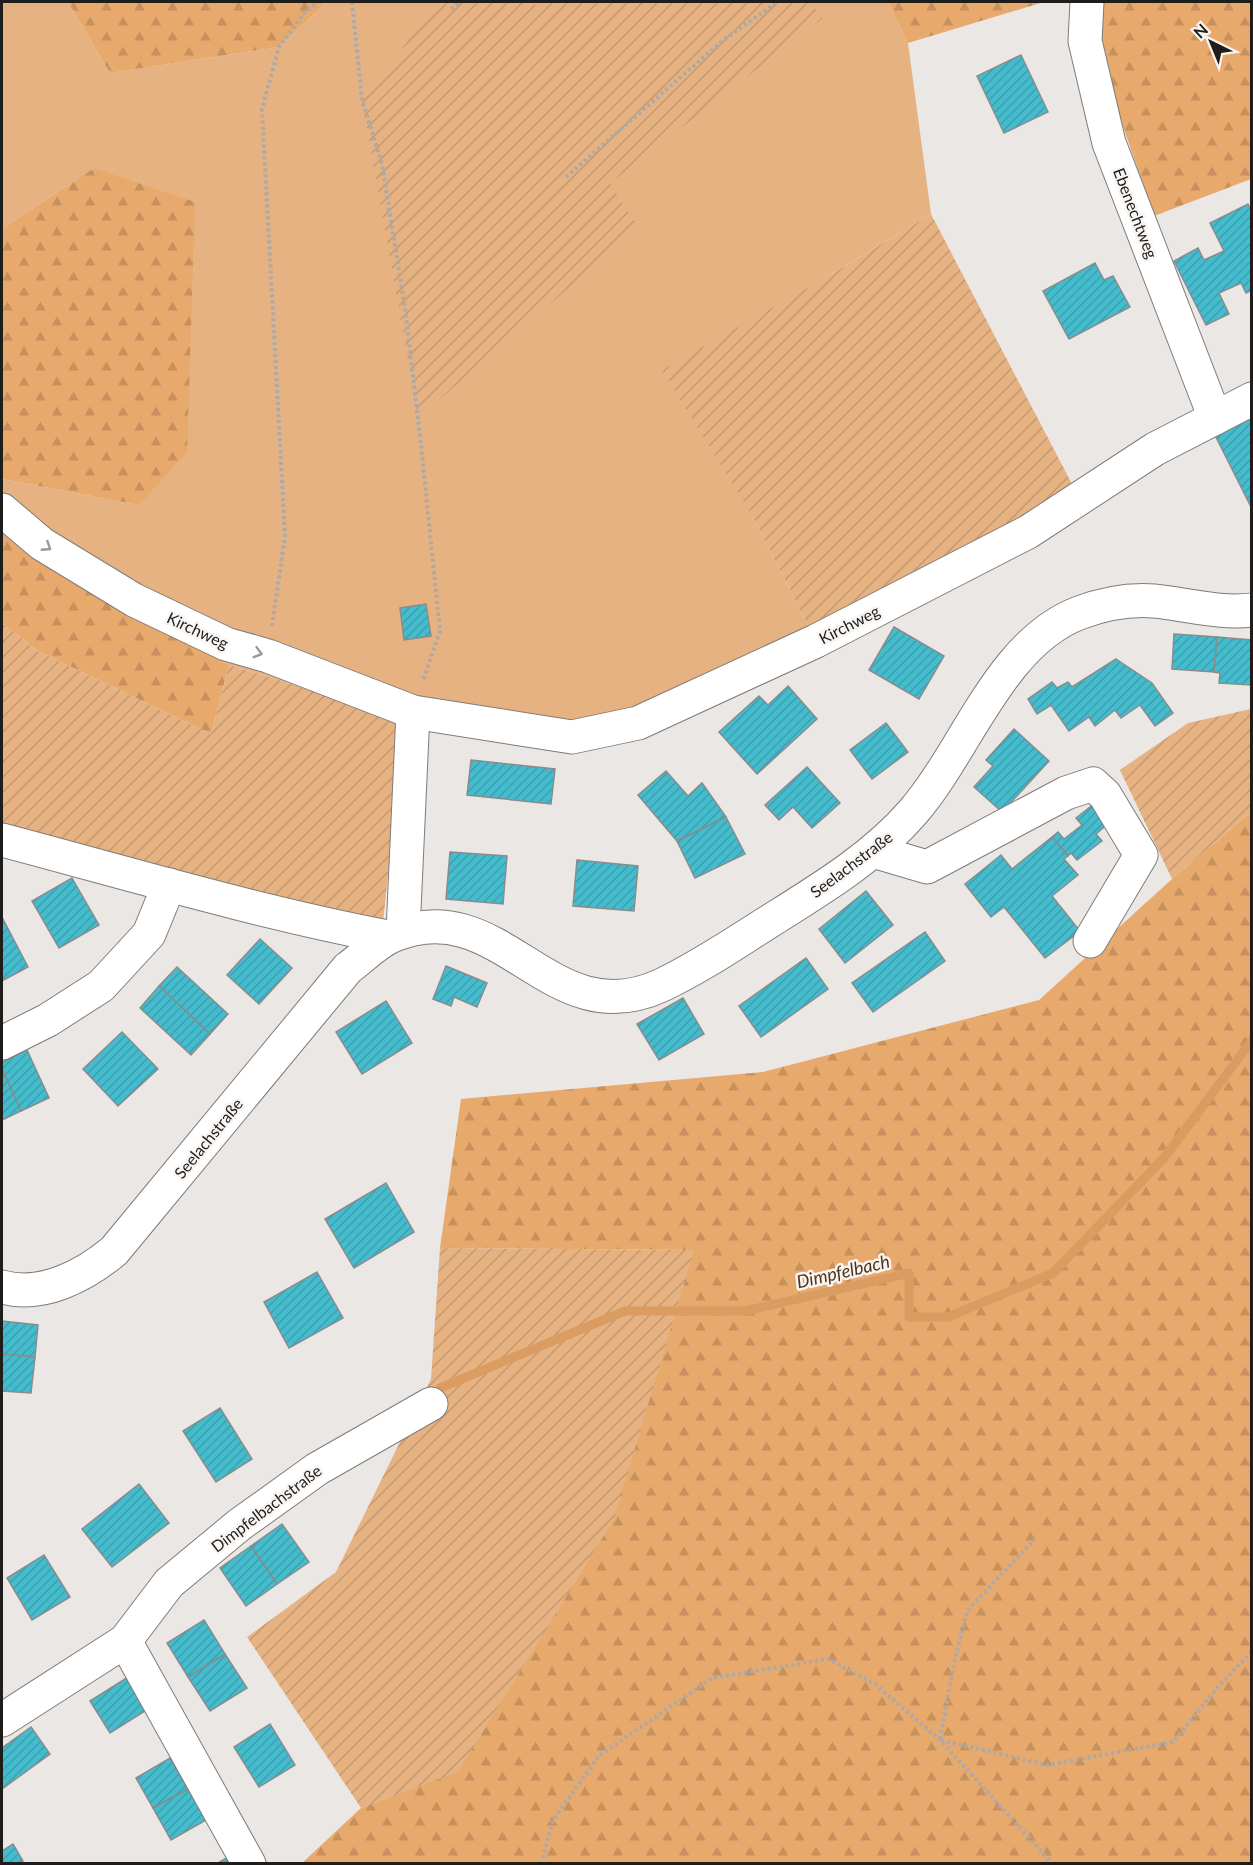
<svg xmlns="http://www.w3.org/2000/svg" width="1253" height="1865" viewBox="0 0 1253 1865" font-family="Lato,sans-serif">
  <defs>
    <pattern id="forest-firs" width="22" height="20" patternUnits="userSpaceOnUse" patternTransform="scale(1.5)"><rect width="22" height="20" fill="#e8a96d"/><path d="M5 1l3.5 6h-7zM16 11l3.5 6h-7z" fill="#c7915e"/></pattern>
    <pattern id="garden-furrows" width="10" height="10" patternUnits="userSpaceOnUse" patternTransform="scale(1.5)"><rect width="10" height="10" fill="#e6b281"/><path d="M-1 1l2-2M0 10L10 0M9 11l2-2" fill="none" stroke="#c5996f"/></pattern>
    <pattern id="building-hatch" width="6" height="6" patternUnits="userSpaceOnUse" patternTransform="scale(1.5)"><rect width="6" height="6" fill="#44bccd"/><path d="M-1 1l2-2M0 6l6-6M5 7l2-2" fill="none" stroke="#3ba1af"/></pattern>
  </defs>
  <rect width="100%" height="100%" fill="#eae7e5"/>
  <!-- grass -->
  <polygon fill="#e6b281" points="2,2 68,2 110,73 279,47 327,2 888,2 908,43 931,214 825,278 751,514 816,641 638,723 404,718 229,665 31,547 2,495 2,479 139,505 94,168 2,229"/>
  <!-- forest -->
  <g fill="url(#forest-firs)">
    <polygon points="68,2 327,2 279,47 110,73"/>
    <polygon points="888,2 1044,2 908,43"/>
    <polygon points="1093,2 1251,2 1251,179 1154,216 1118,112"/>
    <polygon points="94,168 195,202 187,452 139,505 2,479 2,229"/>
    <polygon points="2,523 31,547 229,665 211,734 38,651 2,623"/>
    <polygon points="1251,812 1251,1863 301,1864 361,1808 458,1771 693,1250 440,1248 461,1099 763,1072 1039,1000 1172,879"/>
  </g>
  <!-- garden -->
  <g fill="url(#garden-furrows)">
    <polygon points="441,2 533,2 537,7 544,2 810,2 823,18 610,183 638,228 418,418 362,100 435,6"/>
    <polygon points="931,214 1073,486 816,641 751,514 662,370 825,278"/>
    <polygon points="2,623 38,651 211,734 229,665 404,718 383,923 2,827"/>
    <polygon points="1251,709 1251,812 1172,879 1120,770 1188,723"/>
    <polygon points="440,1248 694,1250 614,1519 458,1772 361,1808 247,1637 336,1572 431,1379"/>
  </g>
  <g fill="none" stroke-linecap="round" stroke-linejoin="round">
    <!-- stream -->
    <polyline stroke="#da9c60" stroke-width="9" points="440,1388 625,1311 745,1311 909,1273 909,1317 948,1317 1053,1273 1164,1158 1252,1040"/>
  </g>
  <!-- building -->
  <g fill="url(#building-hatch)" stroke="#888c8d" stroke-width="1.5">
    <polygon points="1021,55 1048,112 1004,133 977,76"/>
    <polygon points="1248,204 1252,212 1252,290 1246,293 1241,283 1219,293 1229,314 1206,325 1174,261 1198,248 1204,260 1224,251 1210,223"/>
    <polygon points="1095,263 1104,280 1113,276 1130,307 1069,339 1043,291"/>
    <polygon points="1252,417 1252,509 1215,435"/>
    <polygon points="426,604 431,636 404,640 400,608"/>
    <polygon points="894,627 944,656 919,699 869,670"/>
    <polygon points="1174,634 1217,637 1214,672 1172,669"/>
    <polygon points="1217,637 1252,640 1252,685 1219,683 1220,673 1214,672"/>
    <polygon points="1116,659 1152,683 1173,713 1155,726 1140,705 1121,718 1115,710 1095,726 1089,717 1069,731 1051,705 1037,714 1028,699 1052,682 1057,688 1068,682 1072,687"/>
    <polygon points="788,686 817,719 757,774 719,732 759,696 768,705"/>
    <polygon points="886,723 908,752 872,779 850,750"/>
    <polygon points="1014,729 1049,761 1002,812 974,787 993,766 986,760"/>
    <polygon points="471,760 555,769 551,804 467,795"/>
    <polygon points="807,767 840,803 812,828 793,807 779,820 765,805"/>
    <polygon points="666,771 688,796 702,783 726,817 677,841 638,795"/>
    <polygon points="1095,803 1110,822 1096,834 1102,841 1077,860 1071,853 1068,856 1052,837 1058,832 1064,839 1082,825 1076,818"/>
    <polygon points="726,817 745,854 695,878 677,841"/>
    <polygon points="1052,837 1068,856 1064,859 1078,875 1052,896 1080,931 1045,958 1004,907 991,917 965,884 1001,855 1012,869"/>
    <polygon points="450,852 507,856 503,904 446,899"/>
    <polygon points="577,860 638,866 634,911 573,906"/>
    <polygon points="72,878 99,925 59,948 32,901"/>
    <polygon points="866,891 893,925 845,963 819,929"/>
    <polygon points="3,919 28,967 2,981 2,920"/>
    <polygon points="925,932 945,961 873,1012 852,983"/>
    <polygon points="260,939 292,968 259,1004 227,975"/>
    <polygon points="806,958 828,989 761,1037 739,1006"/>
    <polygon points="446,966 487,983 477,1007 454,997 451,1006 433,999"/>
    <polygon points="177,967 228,1014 210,1034 159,986"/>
    <polygon points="159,986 210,1034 191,1055 140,1008"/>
    <polygon points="683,998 704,1034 659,1060 637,1024"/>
    <polygon points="386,1001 412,1043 362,1074 336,1032"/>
    <polygon points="122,1032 158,1069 118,1106 83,1069"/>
    <polygon points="27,1050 49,1098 21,1111 2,1069 2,1062"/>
    <polygon points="2,1069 21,1111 2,1120"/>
    <polygon points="386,1183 414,1232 354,1268 325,1219"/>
    <polygon points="317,1272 343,1318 289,1348 264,1302"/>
    <polygon points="2,1321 38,1325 35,1357 2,1354"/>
    <polygon points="2,1354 35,1357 31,1393 2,1391"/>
    <polygon points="220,1408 252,1459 216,1482 183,1431"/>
    <polygon points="139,1484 169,1523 112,1567 82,1529"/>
    <polygon points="282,1524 309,1562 277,1584 251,1546"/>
    <polygon points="251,1546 277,1584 246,1606 220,1568"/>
    <polygon points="44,1555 70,1597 32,1620 7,1578"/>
    <polygon points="204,1620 225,1654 188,1677 167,1643"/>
    <polygon points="225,1654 247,1688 210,1711 188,1677"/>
    <polygon points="128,1677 148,1709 110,1733 90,1701"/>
    <polygon points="270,1724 295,1765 259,1787 234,1747"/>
    <polygon points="31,1727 50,1754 2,1789 2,1748"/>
    <polygon points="170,1758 188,1789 153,1808 136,1778"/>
    <polygon points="188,1789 206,1820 171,1840 153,1808"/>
    <polygon points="13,1844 23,1861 19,1864 2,1864 2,1851"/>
    <polygon points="230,1856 234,1864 216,1864"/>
  </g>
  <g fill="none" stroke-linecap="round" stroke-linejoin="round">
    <defs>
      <g id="minor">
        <polyline points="1087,2 1085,41 1109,143 1215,418"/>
        <polyline points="2,510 42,544 134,600 226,644 268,656 413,712 572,737 638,723 816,641 1028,532 1155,449 1252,399"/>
        <path d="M2,840C130,874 258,912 388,937"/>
        <polyline points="873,851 927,867 1066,793 1093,784 1105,795 1141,855 1090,941"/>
        <polyline points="403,932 413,712"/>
        <polyline points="2,1043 48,1020 101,986 149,934 169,885"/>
        <path d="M2,1287C42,1298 84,1276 114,1251L348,968C362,958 376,943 392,936C502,889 549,1038 662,985C700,967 735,943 770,921C821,889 874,857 913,812C966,751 1000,643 1079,613C1103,604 1128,599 1154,601C1186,604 1219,614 1252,610"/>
        <polyline points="125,1641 249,1864"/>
        <polyline points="2,1720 125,1641 169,1583 239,1525 317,1469 431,1404"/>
      </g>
    </defs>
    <!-- minor casing -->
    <use href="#minor" stroke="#7e7c7a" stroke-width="35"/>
    <!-- path -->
    <g stroke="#aca9a8" stroke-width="4" stroke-dasharray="3 3" stroke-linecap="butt">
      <polyline points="352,2 362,100 382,164 405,308 421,445 440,631 423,681"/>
      <polyline points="451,9 460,2"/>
      <polyline points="566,177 721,42 777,2"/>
      <polyline points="272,626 285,536 262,109 279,47 305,12 318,2"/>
      <polyline points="940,1739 955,1659 967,1611 1035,1539"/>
      <polyline points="941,1740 1047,1765 1173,1742 1217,1688 1252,1651"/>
      <polyline points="541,1864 553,1820 599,1756 712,1678 828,1659 875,1684 940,1740 1053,1864"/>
    </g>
    <!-- minor -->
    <use href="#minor" stroke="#fff" stroke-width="33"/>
  </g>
  <!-- one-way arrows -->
  <defs><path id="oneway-chevron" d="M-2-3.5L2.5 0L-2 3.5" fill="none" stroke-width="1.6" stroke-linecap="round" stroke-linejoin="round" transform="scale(1.5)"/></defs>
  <g stroke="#9a9999">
    <use href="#oneway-chevron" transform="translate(47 547) rotate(33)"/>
    <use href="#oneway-chevron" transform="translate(258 653) rotate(16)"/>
  </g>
  <g text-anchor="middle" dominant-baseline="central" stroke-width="5" stroke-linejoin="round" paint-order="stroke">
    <!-- street labels -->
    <g font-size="16" fill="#1e1d1c" stroke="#f8f5f2">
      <text transform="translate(1136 213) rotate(69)">Ebenechtweg</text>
      <text transform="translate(849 624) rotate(-27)">Kirchweg</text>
      <text transform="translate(198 630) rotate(25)">Kirchweg</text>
      <text transform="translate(851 864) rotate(-37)">Seelachstraße</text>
      <text transform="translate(208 1138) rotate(-51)">Seelachstraße</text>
      <text transform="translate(266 1508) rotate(-37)">Dimpfelbachstraße</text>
    </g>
    <!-- water labels -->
    <g font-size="18" font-style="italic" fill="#4f341a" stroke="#f8f5f2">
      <text transform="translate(843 1271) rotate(-13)">Dimpfelbach</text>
    </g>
  </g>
  <!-- border -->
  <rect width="1253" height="1865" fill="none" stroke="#1e1d1c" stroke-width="6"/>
  <!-- north arrow -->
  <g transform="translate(1211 42) rotate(317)" stroke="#f8f5f2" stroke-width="4.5" paint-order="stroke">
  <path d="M0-4.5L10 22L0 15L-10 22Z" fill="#1e1d1c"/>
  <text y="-9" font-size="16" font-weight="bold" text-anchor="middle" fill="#1e1d1c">N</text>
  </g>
</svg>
